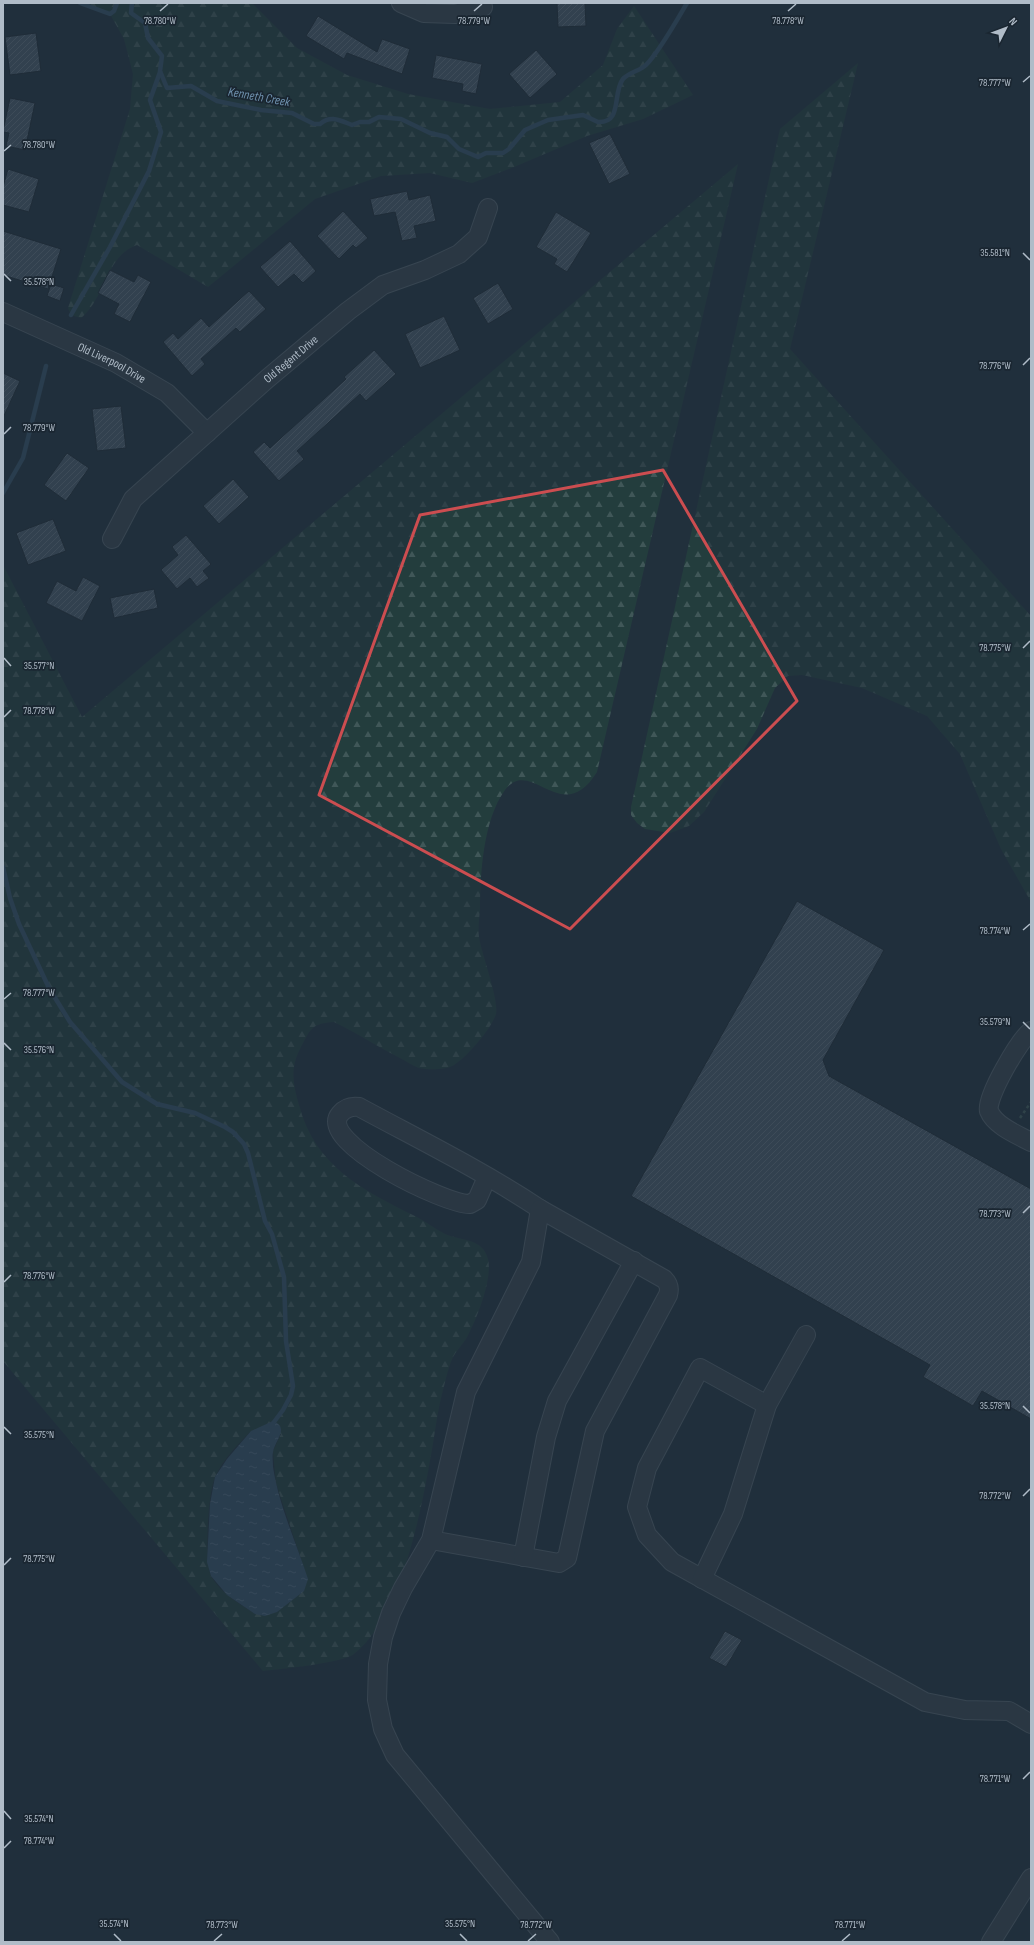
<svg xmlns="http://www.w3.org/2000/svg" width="1034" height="1945" viewBox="0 0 1034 1945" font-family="'Sofia Sans Condensed',sans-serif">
  <defs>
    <pattern id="forest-firs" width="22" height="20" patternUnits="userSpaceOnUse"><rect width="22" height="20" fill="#233d3d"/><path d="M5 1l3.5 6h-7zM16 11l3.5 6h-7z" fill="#405758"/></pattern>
    <pattern id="water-ripples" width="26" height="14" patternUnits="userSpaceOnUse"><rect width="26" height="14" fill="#344e65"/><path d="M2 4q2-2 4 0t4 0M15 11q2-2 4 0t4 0" fill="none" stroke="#4f667a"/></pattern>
    <pattern id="building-hatch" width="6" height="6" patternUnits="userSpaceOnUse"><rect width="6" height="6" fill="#475766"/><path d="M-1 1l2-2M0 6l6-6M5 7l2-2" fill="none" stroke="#5f6d7a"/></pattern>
  </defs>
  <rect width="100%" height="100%" fill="#21303c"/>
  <!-- forest -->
  <g fill="url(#forest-firs)" fill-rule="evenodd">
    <path d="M80,3H252L297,48L347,75L408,94L490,109L560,102L603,65L617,29L634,6L693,95L643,119L587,136L514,167L472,183L430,173L381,176L315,199L208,287L137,245C106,255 105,299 81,318L71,315L68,308L130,109L133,74L124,39L110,14Z"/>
    <polygon points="858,63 790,349 1031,616 1031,902 1001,849 960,754 927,716 862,688 802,675 788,676 775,688 757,729 704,812 689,826 670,833 645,829 637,823 631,815 631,807 780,129"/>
    <path d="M738,164L597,772C562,829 531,755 505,790C483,820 480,875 480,910C479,919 478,929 479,937C482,956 499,999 496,1014C492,1028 467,1057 454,1065C446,1070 429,1070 419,1068C413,1066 406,1061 400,1058C378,1047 357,1033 334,1022C311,1023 310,1030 300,1049C290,1068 293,1085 299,1105C315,1166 362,1190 415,1216C425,1221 435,1229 445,1234C461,1241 483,1238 488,1259C493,1279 476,1321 466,1339C462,1345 457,1350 453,1357C448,1367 446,1380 443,1390C437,1412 435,1434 431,1455C421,1512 401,1617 354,1654C342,1663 281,1669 263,1671L3,1361V565L82,717ZM251,1431L281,1434L273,1451L276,1483L304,1568L286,1604L277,1612L255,1614C240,1604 220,1593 211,1576C204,1561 208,1492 215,1477C223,1459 238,1444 251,1431Z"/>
  </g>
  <!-- water -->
  <path fill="url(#water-ripples)" d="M273,1421C290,1428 275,1440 273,1452C272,1456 273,1462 273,1467C279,1506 296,1542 308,1579L304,1591L277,1612L265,1616L255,1614L227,1595L211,1576L207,1562L210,1504L215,1477L227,1459L251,1431Z"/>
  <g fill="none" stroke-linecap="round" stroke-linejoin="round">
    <!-- stream -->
    <g stroke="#344e65" stroke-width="4.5">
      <polyline points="80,3 110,14 114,11 117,3"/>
      <path d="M132,3L131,13L145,23L148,38L162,56L160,71L167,88L191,86L217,101L261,110L292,113L314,124H320C331,115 339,120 352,125L360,122H369L379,117L401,119L430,133L447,137L459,149L478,157L486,153H503L509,149L525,130L548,120L583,115L598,122C623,123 612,93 623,79C629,72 640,71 646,65C659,52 677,20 687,3"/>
      <polyline points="71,315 110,247 149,171 161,132 150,100 160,72"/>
      <polyline points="3,493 23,458 46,366"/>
      <polyline points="3,867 10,898 19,924 49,988 70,1022 122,1082 157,1104 195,1113 225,1127 233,1132 244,1144 248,1153 265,1221 272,1234 284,1277 286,1341 293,1386 291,1395 283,1410 271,1426"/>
    </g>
  </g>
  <!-- building -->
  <g fill="url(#building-hatch)" stroke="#1c2833">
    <polygon points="557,3 585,3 586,26 558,27"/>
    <polygon points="318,16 377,52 382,39 410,49 402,74 347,53 344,59 306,36"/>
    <polygon points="36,33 41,71 10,75 5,37"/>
    <polygon points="536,50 557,74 530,98 509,74"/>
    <polygon points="436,55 482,64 476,94 462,91 463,84 432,78"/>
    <polygon points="10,98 35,103 25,150 6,146 9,133 3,132 3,131"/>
    <polygon points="610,134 630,174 609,184 589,143"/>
    <polygon points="8,169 39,179 29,212 3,205 3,187"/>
    <polygon points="407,191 409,200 430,195 436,221 414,226 417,238 402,241 395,212 374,216 370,199"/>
    <polygon points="343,211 368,238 356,248 353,245 339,259 317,236"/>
    <polygon points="556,212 591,233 567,272 554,264 557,259 536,247"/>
    <polygon points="3,231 61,249 48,289 3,275"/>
    <polygon points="290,241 316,271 303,283 294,274 278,287 260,267"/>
    <polygon points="110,270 134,282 138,275 151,282 130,322 114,314 119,304 98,293"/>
    <polygon points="498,283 513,309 488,324 473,298"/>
    <polygon points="51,284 64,288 60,301 47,296"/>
    <polygon points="249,291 266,309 240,332 236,328 201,359 205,364 192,376 163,342 173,333 178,339 201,318 209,327"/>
    <polygon points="444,316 460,350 420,368 405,334"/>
    <polygon points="374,350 396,374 366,401 360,394 297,451 304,459 279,481 253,452 264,442 270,448 346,379 344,377"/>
    <polygon points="3,373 20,381 3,418"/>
    <polygon points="121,406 126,448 97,451 92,409"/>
    <polygon points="67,453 89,468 66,501 44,485"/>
    <polygon points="233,479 249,497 219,524 203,506"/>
    <polygon points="53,519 66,551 28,565 16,533"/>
    <polygon points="186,535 211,564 203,571 209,578 197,587 190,578 177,589 161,570 178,555 172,547"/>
    <polygon points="83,577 100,586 82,621 46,603 57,581 76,591"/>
    <polygon points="154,589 158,608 114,618 110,598"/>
    <polygon points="797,901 884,950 823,1060 829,1076 1031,1189 1031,1419 982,1391 973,1406 923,1377 930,1365 631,1196"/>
    <polygon points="725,1631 742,1640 726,1667 709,1658"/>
  </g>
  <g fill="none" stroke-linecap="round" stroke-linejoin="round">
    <defs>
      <g id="minor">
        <polyline points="401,3 424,13 455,14 483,7"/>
        <path id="s1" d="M3,312L116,363L167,393L207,433"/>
        <path id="s2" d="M112,539L133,499L267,379L348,311L383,285L425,270L459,254L478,237L488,208"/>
        <path d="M1031,1031C1020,1039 985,1098 989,1111C995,1126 1018,1135 1031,1142"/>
        <path d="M487,1177L477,1200L470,1204C446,1205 316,1142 340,1114C345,1108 352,1106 359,1107C420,1140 483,1171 540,1209"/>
        <polyline points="767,1405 700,1368 647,1468 637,1507 647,1535 672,1562 925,1702 965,1710 1009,1711 1031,1724"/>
        <path d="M431,1540L559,1563L567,1558L595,1431L668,1295C670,1288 669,1284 664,1279L540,1209L531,1262L466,1392L431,1540L403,1588L391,1613L383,1637L378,1664L377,1700L383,1729L395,1755L550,1942"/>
        <polyline points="523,1557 546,1437 557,1401 634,1261"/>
        <polyline points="702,1579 733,1514 767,1405 806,1335"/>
        <polyline points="991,1942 1031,1878"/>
      </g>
    </defs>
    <!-- minor casing -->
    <use href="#minor" stroke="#535f6a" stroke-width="20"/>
    <!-- path -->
    <polyline stroke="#415a5a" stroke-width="2.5" stroke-dasharray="3 3" stroke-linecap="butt" points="1020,1118 1031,1102"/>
    <!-- minor -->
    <use href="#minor" stroke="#35414d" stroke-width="18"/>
  </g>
  <!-- marked area -->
  <path d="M0 0H1034V1945H0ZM663,470L797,701L570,929L319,795L420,515Z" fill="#21303c" fill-opacity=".55" fill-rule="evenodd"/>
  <path fill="none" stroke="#cc4d50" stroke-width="3" stroke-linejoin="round" d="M663,470L797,701L570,929L319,795L420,515Z"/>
  <!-- ticks -->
  <path fill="none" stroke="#b0bcc8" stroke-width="1.5" d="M160,11L168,4M474,11L482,4M788,11L796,4M1023,82L1030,76M4,151L11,145M1023,253L1030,260M4,274L11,281M1023,365L1030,358M4,434L11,427M1023,648L1030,641M4,658L11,666M4,717L11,710M1023,930L1030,924M4,999L11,993M1023,1022L1030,1029M4,1043L11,1050M1023,1213L1030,1206M4,1282L11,1275M1023,1406L1030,1413M4,1427L11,1434M1023,1496L1030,1489M4,1565L11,1558M1023,1779L1030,1772M4,1811L11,1819M4,1848L11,1841M114,1934L121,1941M460,1934L467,1941M214,1941L222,1934M528,1941L536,1934M842,1941L850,1934"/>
  <g text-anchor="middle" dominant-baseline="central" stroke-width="3.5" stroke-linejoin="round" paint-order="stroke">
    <!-- street labels -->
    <g font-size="12" fill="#b0bcc8" stroke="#1a2631">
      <text stroke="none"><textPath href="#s2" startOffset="256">Old Regent Drive</textPath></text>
      <text stroke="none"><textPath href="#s1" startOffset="120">Old Liverpool Drive</textPath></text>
    </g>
    <!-- water labels -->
    <g font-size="13" font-style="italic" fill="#6f91ae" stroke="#1a2631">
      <text transform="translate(259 97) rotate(10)">Kenneth Creek</text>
    </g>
  </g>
  <g font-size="10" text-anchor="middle" fill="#b0bcc8" stroke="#1a2631" stroke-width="3.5" stroke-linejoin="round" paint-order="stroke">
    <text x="160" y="24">78.780°W</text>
    <text x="474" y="24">78.779°W</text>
    <text x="788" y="24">78.778°W</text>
    <text x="995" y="86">78.777°W</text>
    <text x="39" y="148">78.780°W</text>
    <text x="995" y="256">35.581°N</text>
    <text x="39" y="285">35.578°N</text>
    <text x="995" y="369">78.776°W</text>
    <text x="39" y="431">78.779°W</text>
    <text x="995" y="651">78.775°W</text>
    <text x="39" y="669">35.577°N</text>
    <text x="39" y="714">78.778°W</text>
    <text x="995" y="934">78.774°W</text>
    <text x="39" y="996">78.777°W</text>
    <text x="995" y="1025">35.579°N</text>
    <text x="39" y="1053">35.576°N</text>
    <text x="995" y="1217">78.773°W</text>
    <text x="39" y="1279">78.776°W</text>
    <text x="995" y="1409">35.578°N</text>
    <text x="39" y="1438">35.575°N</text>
    <text x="995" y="1499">78.772°W</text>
    <text x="39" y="1562">78.775°W</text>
    <text x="995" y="1782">78.771°W</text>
    <text x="39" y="1822">35.574°N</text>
    <text x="39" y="1844">78.774°W</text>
    <text x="114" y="1927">35.574°N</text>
    <text x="460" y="1927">35.575°N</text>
    <text x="222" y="1928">78.773°W</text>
    <text x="536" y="1928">78.772°W</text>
    <text x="850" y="1928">78.771°W</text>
  </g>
  <!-- border -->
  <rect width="1034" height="1945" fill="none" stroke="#b0bcc8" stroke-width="8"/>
  <!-- north arrow -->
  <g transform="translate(1006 28) rotate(48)" stroke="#1a2631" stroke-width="3" paint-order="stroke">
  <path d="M0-3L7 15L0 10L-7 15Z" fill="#b0bcc8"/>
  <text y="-6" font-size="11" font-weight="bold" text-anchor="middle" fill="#b0bcc8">N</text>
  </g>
</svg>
